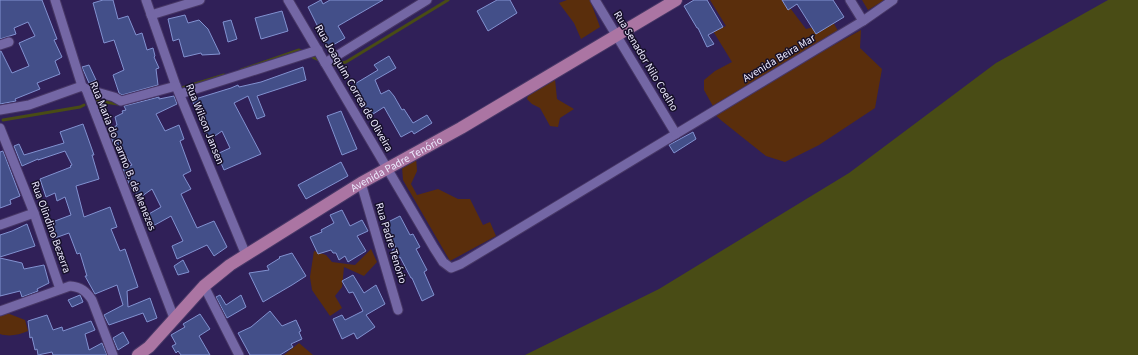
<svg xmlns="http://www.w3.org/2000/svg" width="1138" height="355" viewBox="0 0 1138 355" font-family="'Source Sans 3',sans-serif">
  <rect width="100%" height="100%" fill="#302058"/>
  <!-- green -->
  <g fill="#5a2e0c">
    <polygon points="567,0 590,0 600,27 581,39 574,23 559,3"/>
    <polygon points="710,0 784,0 806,29 833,22 838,31 832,36 714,108 704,90 704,80 715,71 732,62 713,31 726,26"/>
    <polygon points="862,0 885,0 868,10"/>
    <polygon points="861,30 860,48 882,69 875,108 819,145 785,162 766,156 722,121 712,112"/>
    <polygon points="555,79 557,99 574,109 560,118 558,127 550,126 540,108 532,104 527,99 529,93"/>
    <polygon points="416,157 417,171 411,184 417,195 438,189 458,199 470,199 483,225 490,222 496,236 450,261 403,180 402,167"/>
    <polygon points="371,249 377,262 364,276 344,267 342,287 335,296 342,308 330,316 312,290 310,277 314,251 326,255 332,262 355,265"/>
    <path d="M7,313L25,320L28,331C19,335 9,337 0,334V316Z"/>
    <polygon points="299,343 313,355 284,355"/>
  </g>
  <!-- water -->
  <polygon fill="#494c15" points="1108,0 1138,0 1138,355 525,355 659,289 849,173 996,63"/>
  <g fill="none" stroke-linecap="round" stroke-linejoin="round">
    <!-- stream -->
    <g stroke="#494c15" stroke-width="3">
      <polyline points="308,55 321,61"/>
      <polyline points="328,63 333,65 346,62 448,0"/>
      <polyline points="241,70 299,50 303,52"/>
      <polyline points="182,88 224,75"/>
      <polyline points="95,102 98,101 118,104"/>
      <polyline points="3,120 80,107 84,105"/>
    </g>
  </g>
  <!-- building -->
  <g fill="#434f89" stroke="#8292d1">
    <polygon points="0,0 42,0 57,39 54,40 62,57 55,61 60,74 37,83 40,89 15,99 16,101 0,104 0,51 1,51 12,73 29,66 19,43 35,36 28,22 14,28 16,34 0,39"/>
    <polygon points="103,0 113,0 118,19 128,16 136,35 142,33 147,50 153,48 155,56 154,57 159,68 156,69 158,85 122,95 119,93 113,75 124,70 114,40 104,43 93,3"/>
    <polygon points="321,0 323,4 330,0 383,0 338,26 345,38 328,48 318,30 319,29 308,7"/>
    <polygon points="497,0 510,0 517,13 488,31 477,11"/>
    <polygon points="694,0 707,0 723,27 708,35 714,44 707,47 698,28 697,28 684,6"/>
    <polygon points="782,0 833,0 844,17 816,34 797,4 788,10"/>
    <polygon points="282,11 288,31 261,39 255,18"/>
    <polygon points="185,15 188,23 199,20 208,29 220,54 202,55 201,53 184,57 179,39 173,41 168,19"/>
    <polygon points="231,20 237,39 228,42 223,22"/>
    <polygon points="389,56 396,68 375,80 381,94 389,90 394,96 402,110 404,109 413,123 427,115 432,123 414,134 412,131 401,137 384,107 370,116 353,85 378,70 374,65"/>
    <polygon points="89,65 96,80 89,83 82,67"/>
    <polygon points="303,67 306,80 257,96 265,116 257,119 248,96 234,103 261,154 224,170 217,154 230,148 222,131 209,140 192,100 231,88 238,85 239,87 261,82"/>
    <polygon points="174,96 177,104 156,114 165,131 179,125 184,139 180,141 191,171 183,175 191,189 181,194 197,228 214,221 227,247 214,256 207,245 177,259 172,246 183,241 171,216 153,226 147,215 161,207 152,189 138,199 135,189 131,188 123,169 132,165 117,143 114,145 109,131 117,125 115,117 123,113 122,111 126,110 124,106 159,97 159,99"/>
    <polygon points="341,111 357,149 342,155 327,116"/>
    <polygon points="83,124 94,155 92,155 99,179 76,186 84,217 110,207 117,227 111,229 120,251 125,249 138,287 127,291 128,307 150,298 157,318 147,322 143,313 109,325 104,315 123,305 117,285 95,294 85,276 87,276 80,253 77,254 69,233 52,239 47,224 71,215 65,197 57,201 55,193 46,197 40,179 71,167 70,166 72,165 65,151 38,160 38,159 22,166 14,146 19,144 24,155 64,143 60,132"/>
    <polygon points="693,132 696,139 674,153 669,145"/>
    <polygon points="3,151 20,196 10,200 11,204 0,208 0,152"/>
    <polygon points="341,162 348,176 306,199 298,185"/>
    <polygon points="342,210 350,226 362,220 368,231 357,236 366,251 348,262 345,256 339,260 336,253 333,253 331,250 318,254 310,237 322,232 321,230 334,223 330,215"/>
    <polygon points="400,216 410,235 413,234 420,247 416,249 427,270 424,272 434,295 422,301 412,278 411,278 400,257 396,259 392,250 396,248 384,224"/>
    <polygon points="27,224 35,246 0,257 0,235 12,231"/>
    <polygon points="292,253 306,276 292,285 263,302 249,273 269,270 267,266 280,258 279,257"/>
    <polygon points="0,258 22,263 24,269 44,265 49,283 37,289 38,291 22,297 20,291 0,296"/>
    <polygon points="183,260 189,272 178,275 174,266"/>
    <polygon points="353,275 364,293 376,285 385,304 366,315 375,327 357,339 354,333 342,339 333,319 342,315 345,320 363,311 353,292 349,293 342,281"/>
    <polygon points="80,295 83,302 72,307 68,300"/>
    <polygon points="220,295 226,305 241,295 246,307 227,318 216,297"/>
    <polygon points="270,311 282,326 296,320 301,331 299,332 302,339 291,344 293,347 280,355 250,355 238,333 251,327"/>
    <polygon points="200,314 210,329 199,336 210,355 181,355 178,351 176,353 172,346 176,344 171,335 185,327 183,324"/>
    <polygon points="47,315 53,330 62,327 63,331 91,321 95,330 85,334 89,350 102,343 107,355 53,355 52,352 38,355 37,349 35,350 32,337 30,338 28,321"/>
    <polygon points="123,332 129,343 118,350 113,338"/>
  </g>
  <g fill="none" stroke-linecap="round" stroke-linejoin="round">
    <defs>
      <g id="street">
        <polyline points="55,0 82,86 86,89 174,318"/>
        <polyline points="146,0 176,86 246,255"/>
        <polyline points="288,0 434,248 443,262 451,268 461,264 863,21 893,0"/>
        <polyline points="595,0 676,134"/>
        <polyline points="850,0 863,21"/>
        <polyline points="151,15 200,0"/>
        <polyline points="0,45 9,42"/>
        <polyline points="325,63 427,0"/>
        <polyline points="86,89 114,97 121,101 176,86"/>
        <polyline points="180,94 318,50"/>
        <polyline points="0,110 29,105 82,86"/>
        <polyline points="0,128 34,213 60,289"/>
        <polyline points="361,183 398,310"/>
        <polyline points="0,225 34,213"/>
        <polyline points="204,286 239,355"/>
        <path d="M0,311L70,286C81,287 86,291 92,300L113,355"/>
      </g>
      <g id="primary">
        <path id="s1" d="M138,355L149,347L204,286L230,265L361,183L461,128L676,0"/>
      </g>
    </defs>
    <!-- street casing -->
    <use href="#street" stroke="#473766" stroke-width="11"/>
    <!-- primary casing -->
    <use href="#primary" stroke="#473766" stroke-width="14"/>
    <!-- street -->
    <use href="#street" stroke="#7467a5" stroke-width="9"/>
    <!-- primary -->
    <use href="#primary" stroke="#ab75a3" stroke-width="12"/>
  </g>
  <g text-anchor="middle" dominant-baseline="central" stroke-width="3" stroke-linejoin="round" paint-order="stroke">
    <!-- street labels -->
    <g font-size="11" fill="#ebe8fd" stroke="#161029">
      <text transform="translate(779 58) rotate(-31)">Avenida Beira Mar</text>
      <text transform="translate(646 61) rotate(59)">Rua Senador Nilo Coelho</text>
      <text transform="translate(354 88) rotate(60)">Rua Joaquim Correa de Oliveira</text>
      <text transform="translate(205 124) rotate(68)">Rua Wilson Jansen</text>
      <text transform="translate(123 156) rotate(68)">Rua Maria do Carmo B. de Menezes</text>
      <text stroke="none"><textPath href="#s1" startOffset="324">Avenida Padre Tenório</textPath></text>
      <text transform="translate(51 227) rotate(70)">Rua Olindino Bezerra</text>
      <text transform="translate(391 243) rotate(73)">Rua Padre Tenório</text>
    </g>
  </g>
</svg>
